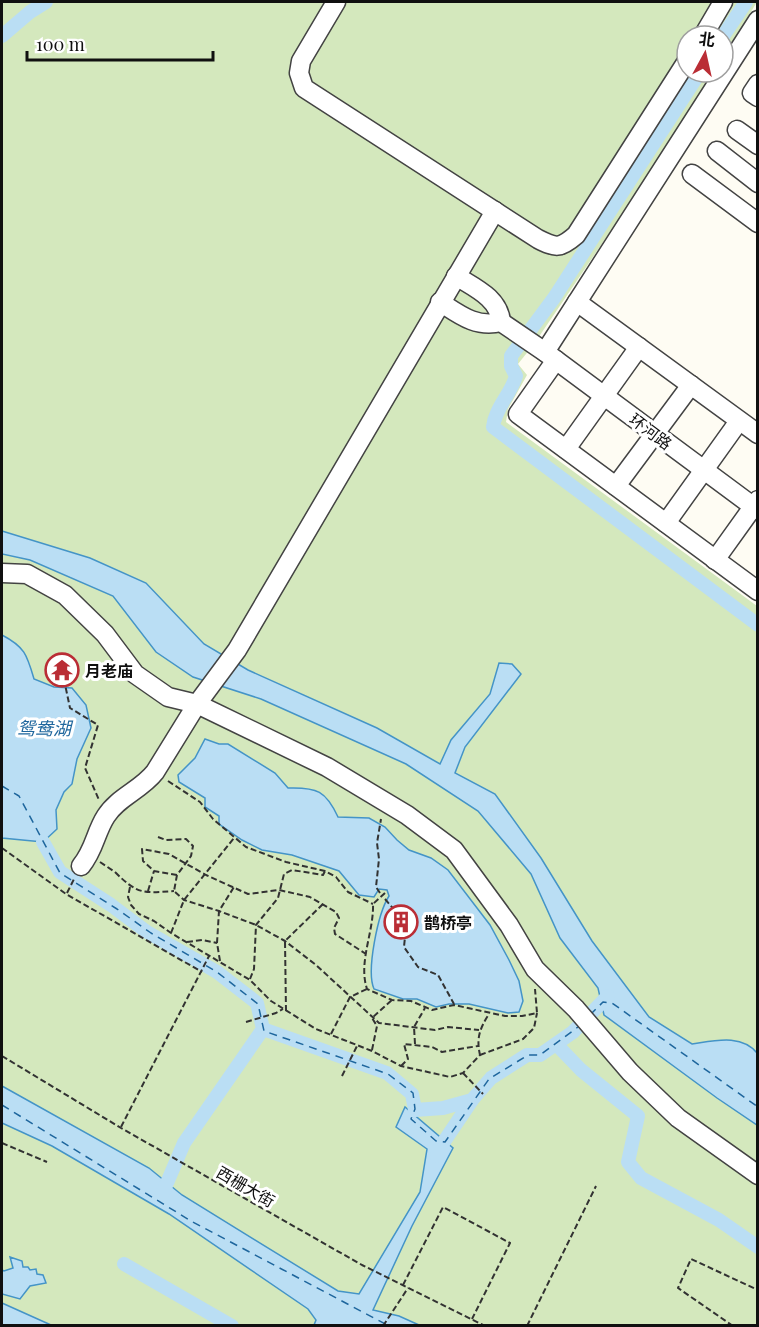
<svg xmlns="http://www.w3.org/2000/svg" width="759" height="1327" viewBox="0 0 759 1327" font-family="'Playfair Display','Noto Sans SC',serif">
  <rect width="100%" height="100%" fill="#fefcf3"/>
  <!-- green -->
  <polygon fill="#d4e8bd" points="2,2 757,2 723,57 723,36 687,36 687,72 714,72 614,226 534,344 518,364 527,375 508,409 506,422 757,606 757,1325 2,1326"/>
  <!-- water -->
  <g fill="#badef4" stroke="#4494c7" stroke-width="1.5" fill-rule="evenodd">
    <path d="M2,531L90,558L146,583L204,644L248,670L377,728L440,764L451,740L490,694L499,663L512,664L521,674L465,747L455,773L495,794L541,858L592,941L649,1017L692,1044C713,1041 742,1033 758,1054L757,1125L717,1098L604,1015L598,988L560,938L531,874L478,811L406,764L261,699L193,677L156,652L113,596L30,560L2,554Z"/>
    <path d="M2,635C25,647 27,655 34,679L54,687L72,688L86,705L91,728L77,759L72,784L64,792L56,810L57,829L43,842L2,838Z"/>
    <path d="M205,739L219,744H228L275,773L288,788C317,787 326,791 338,817L369,818L385,827L397,840L409,850L431,858L448,870L490,925L509,960L519,981L523,1001L519,1012L508,1013L469,1004H449L436,1007L417,999H403L374,989C366,971 378,913 389,896L387,890L379,889L374,897L359,895L339,871L292,855L262,850L242,840L219,824V816L205,807V798L179,782L178,775L195,758ZM398,910L406,913L410,922L407,931L399,934L393,930L390,921L392,915Z"/>
    <polygon points="2,1086 149,1168 182,1195 338,1291 359,1294 420,1192 427,1149 396,1127 405,1107 453,1148 412,1226 373,1310 399,1316 419,1325 314,1325 316,1320 308,1309 169,1214 52,1146 2,1123"/>
    <polygon points="10,1257 22,1261 23,1267 28,1267 30,1270 36,1269 37,1274 43,1275 46,1283 30,1286 20,1299 2,1294 2,1270 4,1271 13,1268"/>
    <polygon points="2,1303 51,1325 2,1325"/>
  </g>
  <g fill="none" stroke-linecap="round" stroke-linejoin="round">
    <!-- canal -->
    <g stroke="#badef4" stroke-width="14">
      <polyline points="2,36 30,12 46,2"/>
      <polyline points="723,36 746,2"/>
      <path d="M700,72L554,298L511,356V366L516,376C511,394 495,408 493,427L758,625"/>
      <polyline points="43,842 60,872 111,905 147,932 217,972 257,1003 263,1029 184,1143 161,1197"/>
      <polyline points="263,1029 387,1073 412,1094 415,1110 443,1108 472,1100 491,1078 527,1055 540,1055 573,1032 608,996"/>
      <polyline points="556,1044 581,1070 638,1116 628,1162 641,1178 719,1220 758,1247"/>
      <polyline points="437,1156 439,1149 472,1100"/>
      <polyline points="124,1264 232,1326"/>
    </g>
    <!-- ferry -->
    <g stroke="#1e669d" stroke-width="1.5" stroke-dasharray="8 6" stroke-linecap="butt">
      <polyline points="2,786 19,796 60,873 117,909 151,933 217,972 258,1004 264,1031 388,1074 413,1093 415,1109 411,1119 436,1141 445,1142 489,1079 528,1055 540,1055 578,1027"/>
      <polyline points="590,1015 603,1002 612,1003 758,1107"/>
      <polyline points="2,1105 191,1221 389,1326"/>
    </g>
    <defs>
      <g id="minor">
        <path d="M336,2L301,61L299,73L304,88L538,239C556,248 560,249 576,235L687,61"/>
        <polyline points="703,36 723,2"/>
        <polyline points="758,84 752,93 758,97"/>
        <polyline points="737,130 758,145"/>
        <polyline points="717,151 758,183"/>
        <polyline points="692,174 758,223"/>
        <path d="M456,276C475,288 499,298 501,322"/>
        <path d="M440,302C460,315 476,328 501,322L545,352L758,510"/>
        <polyline points="577,302 758,434"/>
        <polyline points="545,352 758,20"/>
        <polyline points="556,360 518,414 758,591"/>
        <polyline points="566,449 639,347"/>
        <polyline points="616,486 691,385"/>
        <polyline points="666,523 739,421"/>
        <polyline points="715,560 758,500"/>
        <polyline points="2,573 27,574 65,595 105,634 135,674 168,697 197,704 327,767 407,815 454,850 509,925 535,969 576,1009 630,1072 678,1118 758,1175"/>
        <path d="M81,866C95,849 95,833 106,816C118,797 141,790 155,772L197,704L237,650L495,211"/>
      </g>
    </defs>
    <!-- minor casing -->
    <use href="#minor" stroke="#434343" stroke-width="21"/>
    <!-- path -->
    <g stroke="#323232" stroke-width="2" stroke-dasharray="6 3" stroke-linecap="butt">
      <polyline points="62,670 70,708 98,725 85,768 99,800"/>
      <polyline points="168,781 200,802 213,819 246,847 286,862 325,871 336,877 348,892 373,904"/>
      <polyline points="158,837 166,840 186,839 193,846 191,856 177,875 174,891 184,900 219,911 256,925 285,941 316,965 379,1023 435,1030 448,1027 479,1030"/>
      <polyline points="2,848 66,894 202,972"/>
      <polyline points="100,862 115,872"/>
      <path d="M115,872C138,895 143,893 174,891"/>
      <polyline points="177,875 154,871 143,861 142,849 169,854 206,875 248,894 279,890 310,897 336,912 339,918 334,928 335,934 366,954"/>
      <path d="M130,887L128,897L131,905L139,914L154,921L171,933L250,980L271,1001L316,1029L372,1051L401,1066L450,1077L463,1073L480,1055C476,1038 480,1028 489,1014"/>
      <polyline points="148,891 154,871"/>
      <polyline points="67,893 74,879"/>
      <polyline points="380,893 376,887 379,859 377,843 381,819"/>
      <path d="M385,893L373,904C374,932 358,962 367,989L392,1000L411,1001L432,1010L454,1005L505,1016H522L537,1013L535,989"/>
      <polyline points="385,899 397,913"/>
      <polyline points="403,931 405,937 404,947 418,967 438,975 454,1004"/>
      <polyline points="171,933 184,900 234,838"/>
      <polyline points="187,942 202,940 217,943"/>
      <polyline points="220,961 217,943 219,911 234,887"/>
      <polyline points="250,979 254,969 256,925 278,898 284,874 292,870 323,875 325,871"/>
      <polyline points="286,1011 285,941 324,903"/>
      <polyline points="246,1022 276,1013 283,1009"/>
      <polyline points="331,1034 350,997 367,989"/>
      <polyline points="415,1044 414,1027 425,1008"/>
      <polyline points="372,1050 377,1026 372,1018 392,1000"/>
      <polyline points="480,1055 523,1039 534,1028 537,1013"/>
      <polyline points="2,1056 121,1128 362,1265 485,1326"/>
      <polyline points="401,1066 408,1059 404,1044 432,1047 442,1052 478,1046"/>
      <polyline points="463,1073 483,1094"/>
      <polyline points="342,1076 357,1046"/>
      <polyline points="121,1127 209,956"/>
      <polyline points="2,1143 47,1162"/>
      <polyline points="403,1285 443,1207 510,1243 472,1319"/>
      <polyline points="383,1326 408,1288"/>
      <polyline points="527,1326 596,1186"/>
      <polyline points="733,1326 678,1288 691,1259 758,1290"/>
    </g>
    <!-- minor -->
    <use href="#minor" stroke="#fff" stroke-width="18"/>
  </g>
  <!-- icons -->
  <defs>
    <symbol id="temple-ring" viewBox="-11 -11 22 22"><circle r="9.5" fill="#fff" stroke="#ba2d35" stroke-width="1.5"/><path d="M0-6L5-2H3V0L6.5 2.5H4V6H1.5V3h-3V6H-4V2.5H-6.5L-3 0V-2H-5Z" fill="#ba2d35"/></symbol>
    <symbol id="building-ring" viewBox="-11 -11 22 22"><circle r="9.5" fill="#fff" stroke="#ba2d35" stroke-width="1.5"/><path d="M-4-6H4V6H1V3H-1V6H-4ZM-2.5-4.3h1.7v1.8h-1.7ZM.8-4.3h1.7v1.8H.8ZM-2.5-1h1.7V.8h-1.7ZM.8-1h1.7V.8H.8Z" fill="#ba2d35"/></symbol>
  </defs>
  <g fill-rule="evenodd">
    <use href="#temple-ring" x="43" y="651" width="38" height="38"/>
    <use href="#building-ring" x="382" y="903" width="38" height="38"/>
  </g>
  <g text-anchor="middle" dominant-baseline="central" stroke-width="6" stroke-linejoin="round" paint-order="stroke">
    <!-- street labels -->
    <g font-size="16" fill="#101010" stroke="#fff">
      <text transform="translate(651 431) rotate(37)">环河路</text>
      <text transform="translate(246 1186) rotate(30)">西栅大街</text>
    </g>
    <!-- poi labels -->
    <g font-size="16" font-weight="bold" fill="#101010" stroke="#fff" text-anchor="start">
      <text x="85" y="670">月老庙</text>
      <text x="424" y="922">鹊桥亭</text>
    </g>
    <!-- water labels -->
    <g font-size="18" font-style="italic" fill="#1e669d" stroke="#fff">
      <text x="44" y="728">鸳鸯湖</text>
    </g>
  </g>
  <!-- border -->
  <rect width="759" height="1327" fill="none" stroke="#101010" stroke-width="6"/>
  <!-- north arrow -->
  <g transform="translate(705 54) rotate(8)"><circle r="28" fill="#ffffff" stroke="#9f9f9f" stroke-width="1.5"/>
  <path d="M0-4.5L10 22L0 15L-10 22Z" fill="#ba2d35"/>
  <text y="-9" font-size="16" font-weight="bold" text-anchor="middle" fill="#101010">北</text>
  </g>
  <!-- scale -->
  <path d="M27 51v9h186v-9" fill="none" stroke="#101010" stroke-width="3"/>
  <text x="36" y="51" font-size="18" fill="#101010" stroke="#ffffff" stroke-width="4.5" paint-order="stroke">100 m</text>
</svg>
